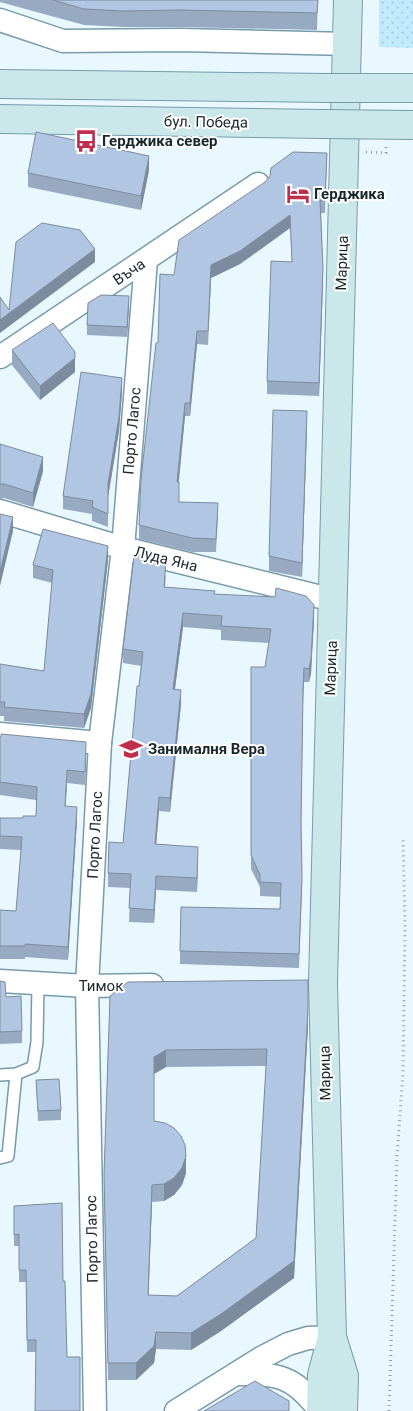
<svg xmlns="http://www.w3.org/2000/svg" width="413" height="1411" viewBox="0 0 413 1411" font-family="Roboto,sans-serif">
  <defs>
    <pattern id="park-dots" width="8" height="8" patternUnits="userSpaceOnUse" patternTransform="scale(1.25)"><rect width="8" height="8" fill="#c1ebfd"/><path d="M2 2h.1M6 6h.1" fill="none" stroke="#a5cad9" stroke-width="1.8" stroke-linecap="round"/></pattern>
  </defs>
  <rect width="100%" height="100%" fill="#e9f8ff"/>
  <!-- park -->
  <polygon fill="url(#park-dots)" points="379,0 413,0 413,48 379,47"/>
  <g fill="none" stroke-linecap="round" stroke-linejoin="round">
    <defs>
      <g id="lane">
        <polyline points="0,1075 16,1074 33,1067 37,1042 38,983"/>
        <polyline points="0,1158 8,1156 16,1074"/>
      </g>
      <g id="street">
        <polyline points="0,20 63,41 181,40 348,44"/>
        <polyline points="0,357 258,184"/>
        <polyline points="0,511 123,548 333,600"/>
        <polyline points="0,734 100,743"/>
        <polyline points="0,981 87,986 152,985"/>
        <path d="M236,1374C279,1374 293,1375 320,1411"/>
        <polyline points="95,1411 87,986 100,743 123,548 146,260"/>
        <polyline points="176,1411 261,1358 288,1344 308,1338 332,1337"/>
      </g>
      <g id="secondary">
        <polyline points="0,84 326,88"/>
        <polyline points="0,119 325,124"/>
        <polyline points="321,1411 322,1375 332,1337"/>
        <polyline points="343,1411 344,1376 332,1337 323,983 348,0"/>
      </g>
    </defs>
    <!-- lane casing -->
    <use href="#lane" stroke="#779bab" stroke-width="14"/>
    <!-- street casing -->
    <use href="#street" stroke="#779bab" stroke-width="25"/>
    <!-- secondary casing -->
    <use href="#secondary" stroke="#779bab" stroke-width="30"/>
    <!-- path -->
    <g stroke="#92a0a7" stroke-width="3" stroke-dasharray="1 4" stroke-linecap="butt">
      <polyline points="366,152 386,153 386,146"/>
      <polyline points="389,1411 397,1157 403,1073 405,927 403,838"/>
    </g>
    <!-- lane -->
    <use href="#lane" stroke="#fff" stroke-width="11"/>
    <!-- street -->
    <use href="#street" stroke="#fff" stroke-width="22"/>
    <!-- secondary -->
    <use href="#secondary" stroke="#cae8e9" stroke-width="28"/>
    <defs>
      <g id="secondary-bridge">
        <polyline points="326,88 413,88"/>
        <polyline points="325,124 413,125"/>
      </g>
    </defs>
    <!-- secondary-bridge casing -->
    <use href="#secondary-bridge" stroke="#779bab" stroke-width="30" stroke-linecap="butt"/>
    <!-- secondary-bridge -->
    <use href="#secondary-bridge" stroke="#cae8e9" stroke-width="28"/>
  </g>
  <!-- wall -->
  <g fill="#98aac2" fill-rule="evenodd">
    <polygon points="0,0 318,0 317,30 181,27 124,27 84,25 0,2"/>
    <polygon points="327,153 325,213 321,213 323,280 319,396 267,394 267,381 292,262 290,228 240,264 211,278 208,345 197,344 190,416 185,416 179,482 179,502 218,516 216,552 192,552 139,539 139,525 158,343 174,275"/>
    <polygon points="149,170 141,210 28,187 28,173"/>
    <polygon points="129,306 127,337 87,335 87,325"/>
    <polygon points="12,350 75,372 40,400 12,365"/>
    <polygon points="122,392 119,431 108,497 108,527 92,521 92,514 63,509 63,496"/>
    <polygon points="307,426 302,577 269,571 269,556"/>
    <polygon points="0,444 43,471 33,507 4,498 0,499"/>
    <polygon points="108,560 91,708 84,728 4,721 4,716 0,716 0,664 44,671 52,583 33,578 33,565"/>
    <polygon points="166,575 165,587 215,594 314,619 311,673 309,682 304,682 303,705 301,829 302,890 299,968 180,964 180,951 280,909 281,897 260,896 260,887 251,869 251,667 265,667 269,643 221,640 221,630 183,627 175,689 181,704 170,812 159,811 156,845 198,861 197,892 156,890 154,923 129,922 130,888 108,887 108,873 123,843 141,666 123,663 123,649"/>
    <polygon points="0,737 86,755 85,785 67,783 65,806 77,820 68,960 25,957 25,959 0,959 0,910 16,911 21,850 0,849 0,818 23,818 36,816 36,800 0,795"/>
    <polygon points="0,981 6,997 22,1031 22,1043 0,1044"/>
    <path d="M110,996L308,1026L294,1278L221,1331L191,1350L156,1349L154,1363L136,1380H108L104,1191ZM266,1066L256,1238L177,1296L148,1295L152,1202L164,1201L174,1195L182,1185L186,1173L154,1121V1074L166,1067Z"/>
    <polygon points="36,1080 61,1110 61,1120 38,1121"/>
    <polygon points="14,1206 63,1281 67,1357 80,1411 36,1352 27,1352 26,1282 19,1282 19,1246 14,1246"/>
  </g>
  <!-- shaded-wall -->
  <g fill="#7c8b9e">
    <polygon points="149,156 149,170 141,210 141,196"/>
    <polygon points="290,215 290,228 240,264 211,278 208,345 211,265"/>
    <polygon points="95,249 95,262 0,333 0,320"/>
    <polygon points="323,267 323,280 319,396 319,383"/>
    <polygon points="129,296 129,306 127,337 127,327"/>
    <polygon points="197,331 197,344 190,416 190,403"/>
    <polygon points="75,358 75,372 40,400 40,386"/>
    <polygon points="122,378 122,392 119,431 108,497 108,484"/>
    <polygon points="185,403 185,416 177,495 177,482"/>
    <polygon points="307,411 307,426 302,577 302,563"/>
    <polygon points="43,457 43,471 33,507 33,493"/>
    <polygon points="13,517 13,531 0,586 0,572"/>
    <polygon points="108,546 108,560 91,708 84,728 84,714"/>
    <polygon points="314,605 314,619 311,673 309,682 309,669"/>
    <polygon points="183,613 183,627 173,703 173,689"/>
    <polygon points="181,690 181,704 170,812 170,798"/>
    <polygon points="86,742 86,755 85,785 85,772"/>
    <polygon points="67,770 67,783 65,819 65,806"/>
    <polygon points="159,797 159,811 155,858 155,844"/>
    <polygon points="77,807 77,820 68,960 68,947"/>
    <polygon points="198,847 198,861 197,892 197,878"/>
    <polygon points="156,876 156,890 154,923 154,910"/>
    <polygon points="308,1009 308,1026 294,1278 221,1331 191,1350 191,1333 294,1261"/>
    <polygon points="166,1050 166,1067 154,1074 154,1057"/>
    <polygon points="186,1156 186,1173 182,1185 174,1195 164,1201 164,1184"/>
    <polygon points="152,1185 152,1202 148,1312 148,1295"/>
    <polygon points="156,1332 156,1349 154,1363 136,1380 136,1363"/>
  </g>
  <!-- building -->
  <g fill="#b1c6e2" stroke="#7c8b9e" fill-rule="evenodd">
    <polygon points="53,0 318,0 317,13 181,10 124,11 84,9"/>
    <polygon points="36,132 149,156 141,196 28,173"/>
    <polygon points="293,152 327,153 325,200 320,200 323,267 319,383 267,381 271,261 292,262 290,215 240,251 211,265 208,331 197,331 190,403 185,403 177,482 179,482 179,502 218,503 216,539 192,538 139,525 141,479 156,343 158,343 160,274 174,275 179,240 265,182 270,176 271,168"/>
    <polygon points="42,223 80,230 95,249 0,320 0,297 9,310 16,242"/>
    <polygon points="101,295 129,296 127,327 87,325 88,303"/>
    <polygon points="53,323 75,352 75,358 40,386 12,350"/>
    <polygon points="81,372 122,378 119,417 108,484 108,514 92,507 93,501 63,496"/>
    <polygon points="273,410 307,411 302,563 269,556"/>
    <polygon points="0,444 43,457 33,493 4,484 0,484"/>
    <polygon points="0,514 13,517 0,572"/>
    <polygon points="43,529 108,546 91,694 84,714 4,707 5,702 0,702 0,664 44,671 53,570 33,565"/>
    <polygon points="139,554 166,561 164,587 215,591 214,594 275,597 276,588 306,596 314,605 311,659 309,669 304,668 303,692 301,823 302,877 299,954 180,951 181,907 280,909 281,883 260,882 260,875 251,855 251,667 265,667 271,629 221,626 222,616 183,613 173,689 181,690 170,798 159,797 155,844 198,847 197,878 156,876 154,910 129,908 131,874 108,873 109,842 123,843 137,686 139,686 143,652 123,649 134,556 139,557"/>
    <polygon points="1,734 86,742 85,772 67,770 65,806 77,807 68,947 25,944 25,946 0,946 0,910 16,911 22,837 0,836 0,818 23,818 23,816 36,816 37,787 0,782 0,737 1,737"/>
    <path d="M308,980V1009L294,1261L221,1314L191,1333L156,1332L154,1346L136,1363H108L104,1174L110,996L128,982ZM267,1049L256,1238L177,1296L148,1295L152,1185L164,1184L174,1178L182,1168L186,1156L185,1145L181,1136L174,1128L165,1123L154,1121V1057L166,1050Z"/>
    <polygon points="0,981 5,982 6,997 21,996 22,1031 0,1032"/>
    <polygon points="59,1079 61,1110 38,1111 36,1080"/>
    <polygon points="62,1203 63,1281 65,1281 67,1357 80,1357 80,1411 35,1411 36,1340 27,1340 26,1270 19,1270 19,1234 14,1235 14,1206"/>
    <polygon points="255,1381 289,1401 289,1411 204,1411"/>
  </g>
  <!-- icons -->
  <defs>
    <symbol id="bus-bare" viewBox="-9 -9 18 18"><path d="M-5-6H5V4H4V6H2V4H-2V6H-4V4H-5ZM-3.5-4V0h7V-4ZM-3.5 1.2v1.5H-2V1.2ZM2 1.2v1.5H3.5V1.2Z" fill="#bf2e4b" stroke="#fff" stroke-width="2.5" paint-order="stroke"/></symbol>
    <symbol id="hotel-bare" viewBox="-9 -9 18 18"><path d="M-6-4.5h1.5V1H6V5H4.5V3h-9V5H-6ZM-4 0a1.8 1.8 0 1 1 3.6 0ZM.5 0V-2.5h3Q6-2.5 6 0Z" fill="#bf2e4b" stroke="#fff" stroke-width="2.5" paint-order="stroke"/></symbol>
    <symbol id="school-bare" viewBox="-9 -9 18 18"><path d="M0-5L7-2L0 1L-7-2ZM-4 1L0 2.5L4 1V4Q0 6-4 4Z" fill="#bf2e4b" stroke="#fff" stroke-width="2.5" paint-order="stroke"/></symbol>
  </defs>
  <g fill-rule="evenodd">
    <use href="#bus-bare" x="70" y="125" width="32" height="32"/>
    <use href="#hotel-bare" x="282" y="178" width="32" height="32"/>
    <use href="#school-bare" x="115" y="733" width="32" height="32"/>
  </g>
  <g text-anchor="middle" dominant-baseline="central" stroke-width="4" stroke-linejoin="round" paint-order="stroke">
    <!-- street labels -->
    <g font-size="15" fill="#19272d" stroke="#fff">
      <text transform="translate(206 122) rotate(1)">бул. Победа</text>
      <text transform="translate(342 263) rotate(-88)">Марица</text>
      <text transform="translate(129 272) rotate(-34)">Въча</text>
      <text transform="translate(132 431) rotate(-85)">Порто Лагос</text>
      <text transform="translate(166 559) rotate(14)">Луда Яна</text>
      <text transform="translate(331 668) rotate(-88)">Марица</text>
      <text transform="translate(95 835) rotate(-87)">Порто Лагос</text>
      <text x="101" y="986">Тимок</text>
      <text transform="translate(325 1073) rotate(-91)">Марица</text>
      <text transform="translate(92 1239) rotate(-91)">Порто Лагос</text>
    </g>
    <!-- poi labels -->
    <g font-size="15" font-weight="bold" fill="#19272d" stroke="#fff" text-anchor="start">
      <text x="102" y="141">Герджика север</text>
      <text x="314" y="194">Герджика</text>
      <text x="148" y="749">Занималня Вера</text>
    </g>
  </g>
</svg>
